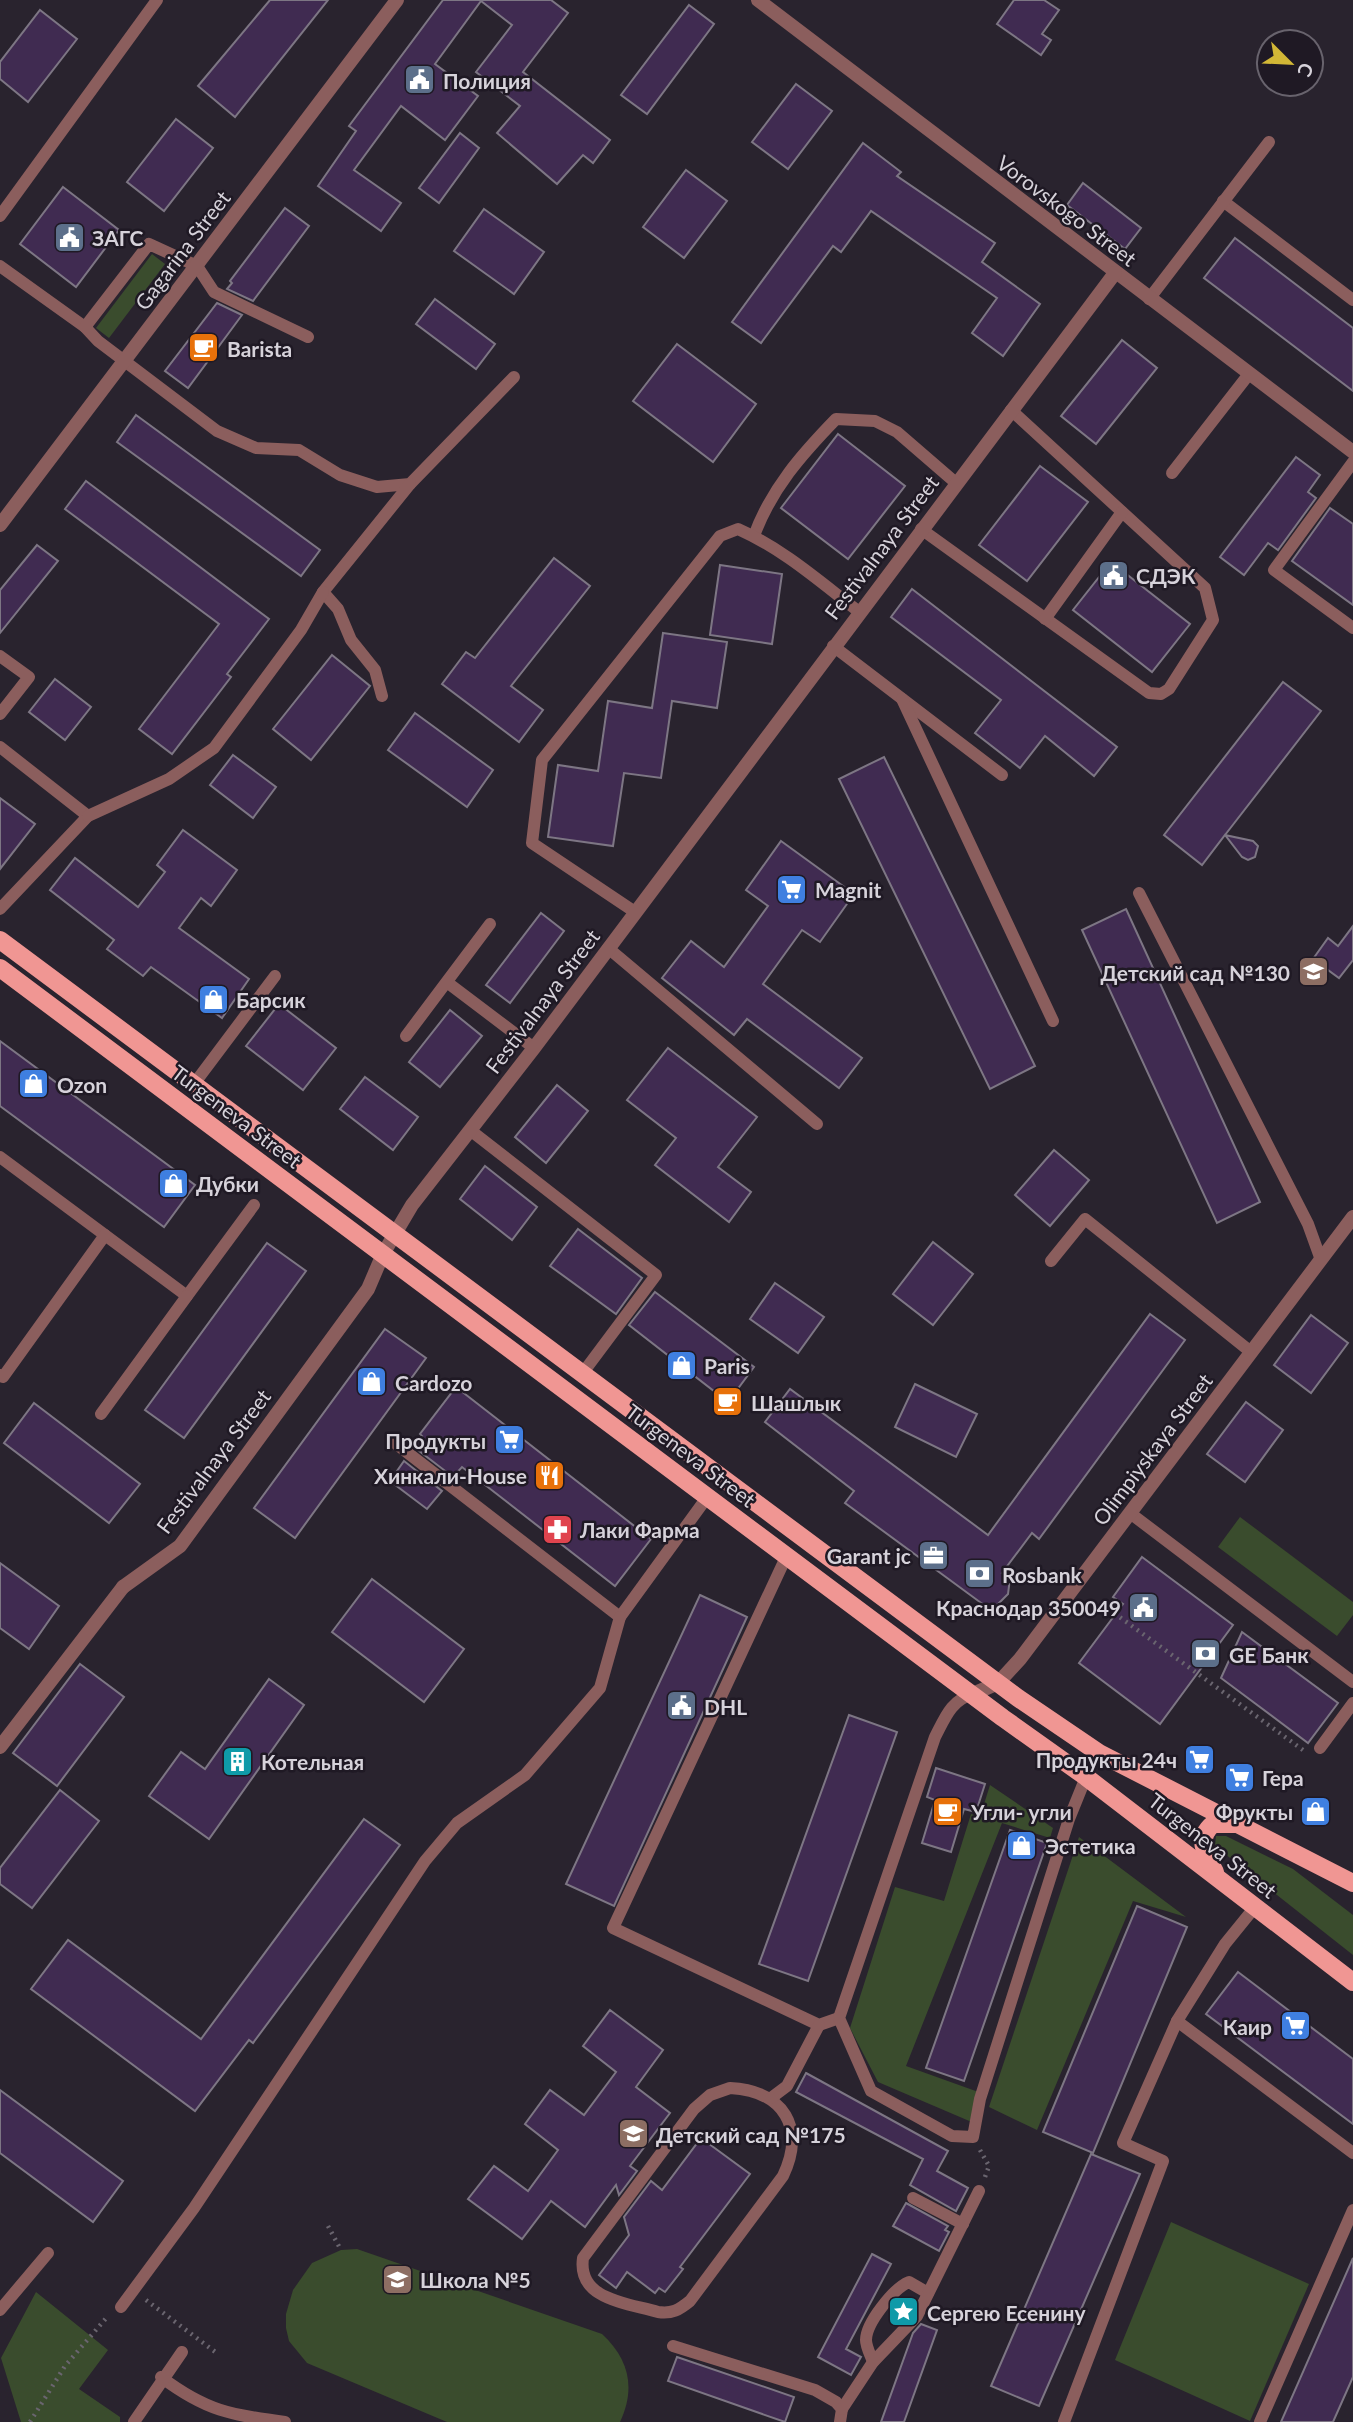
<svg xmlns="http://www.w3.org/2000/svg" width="1353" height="2422" viewBox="0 0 1353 2422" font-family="Lato,sans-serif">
  <rect width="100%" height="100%" fill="#29232e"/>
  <!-- green -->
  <g fill="#3a4c2d">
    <polygon points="152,254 165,264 109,338 96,328"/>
    <polygon points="1240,1517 1353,1602 1353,1615 1337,1636 1218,1547"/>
    <polygon points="990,1785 1053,1828 1050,1838 1002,1823 906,2066 984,2094 974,2123 878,2082 850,2028 895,1887 944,1901 971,1814 980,1817"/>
    <polygon points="1216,1836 1226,1836 1293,1869 1353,1915 1353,1955 1215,1846"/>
    <polygon points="1079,1837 1186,1917 1133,1901 1037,2130 989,2107"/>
    <polygon points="1171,2222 1309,2284 1250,2421 1115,2360"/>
    <path d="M357,2249L602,2334C629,2359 636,2388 620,2422H447L307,2363L289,2341L286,2328V2314L293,2290L312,2263L341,2250Z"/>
    <polygon points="36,2292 108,2350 79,2389 120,2417 120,2422 21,2422 1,2358"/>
  </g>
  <!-- building -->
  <g fill="#402b51" stroke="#7d7684" stroke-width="2">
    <polygon points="270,0 328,0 235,117 198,86"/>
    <polygon points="443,0 551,0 568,13 523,72 610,140 593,163 583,155 557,184 497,133 520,106 476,72 512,25 481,1 435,64 478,96 445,140 401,106 354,170 401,203 381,231 318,186 356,131 349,126"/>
    <polygon points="1014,0 1044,0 1059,10 1042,34 1051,40 1041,55 997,24"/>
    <polygon points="689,5 714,24 647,114 621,95"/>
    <polygon points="40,10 77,39 28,102 0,79 0,62"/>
    <polygon points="796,84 832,111 788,169 752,142"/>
    <polygon points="176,119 213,148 164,211 127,182"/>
    <polygon points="460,133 479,148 439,203 419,188"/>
    <polygon points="863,143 901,172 897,176 995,243 982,262 1040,304 1003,356 972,333 997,298 871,211 841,252 833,246 761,343 732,322"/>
    <polygon points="686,170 727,201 684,258 643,227"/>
    <polygon points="1083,183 1141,228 1125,249 1067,205"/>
    <polygon points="63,187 119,230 76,287 20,244"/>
    <polygon points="285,208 309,226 253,301 227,289 232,283 230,281"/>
    <polygon points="484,209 544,252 514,294 454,251"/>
    <polygon points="1235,238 1353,328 1353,391 1204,278"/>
    <polygon points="435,299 495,344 476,369 416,324"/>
    <polygon points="217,303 242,315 188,388 165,371"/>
    <polygon points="1122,340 1157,368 1096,444 1061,416"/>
    <polygon points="677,344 756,404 713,462 633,401"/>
    <polygon points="136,415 320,550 301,576 117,442"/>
    <polygon points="838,434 905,486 848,559 781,508"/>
    <polygon points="1296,457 1320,475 1308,492 1316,498 1278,550 1268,543 1244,575 1220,557"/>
    <polygon points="1040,466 1088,502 1027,581 979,545"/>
    <polygon points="86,481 269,619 227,674 231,677 172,754 139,729 219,624 65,509"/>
    <polygon points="1330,508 1353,524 1353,605 1292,561"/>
    <polygon points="37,545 58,561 0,633 0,590"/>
    <polygon points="554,558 590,586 511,686 543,710 519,742 442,684 466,652 475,658"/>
    <polygon points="1111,562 1190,624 1152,672 1073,610"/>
    <polygon points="720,565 782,574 772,644 710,635"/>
    <polygon points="912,589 1117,747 1094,776 1045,736 1020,768 975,733 1001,700 891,617"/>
    <polygon points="663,633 727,642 717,708 672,701 661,778 624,773 613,846 548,837 558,765 598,771 608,701 652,708"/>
    <polygon points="332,655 370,686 311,760 273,729"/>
    <polygon points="55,679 91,707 65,740 29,712"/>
    <polygon points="1283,682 1321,711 1225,835 1253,841 1258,846 1255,857 1248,860 1242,857 1225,835 1202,865 1164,835"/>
    <polygon points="415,713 493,770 467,807 388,750"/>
    <polygon points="233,755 276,787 253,818 210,785"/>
    <polygon points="884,757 1035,1066 990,1089 839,779"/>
    <polygon points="0,798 35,824 0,869"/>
    <polygon points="183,830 237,870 211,906 201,898 179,928 249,979 222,1018 151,967 143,976 107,949 114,940 50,890 75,858 138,907 165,872 157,865"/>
    <polygon points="781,841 854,894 820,942 802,930 763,984 862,1058 839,1088 747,1019 734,1035 662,978 691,941 724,967 768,906 746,890"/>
    <polygon points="1126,909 1260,1202 1217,1223 1082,930"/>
    <polygon points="541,913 564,931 510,1003 486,985"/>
    <polygon points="1353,926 1353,960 1339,978 1313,959 1328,938 1338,946"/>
    <polygon points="279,1004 336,1048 303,1090 246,1046"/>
    <polygon points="450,1010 482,1036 440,1087 409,1062"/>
    <polygon points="0,1041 195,1185 164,1227 0,1106"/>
    <polygon points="668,1048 757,1117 718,1167 751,1192 729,1222 655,1165 676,1138 627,1100"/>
    <polygon points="365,1077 418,1117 393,1150 340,1109"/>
    <polygon points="557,1085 588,1111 546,1163 515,1137"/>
    <polygon points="1054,1150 1089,1180 1050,1226 1015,1195"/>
    <polygon points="485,1166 537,1207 512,1240 460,1199"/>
    <polygon points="578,1229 642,1278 616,1314 550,1266"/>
    <polygon points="933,1242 973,1274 933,1325 893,1294"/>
    <polygon points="267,1243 306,1271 184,1438 145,1410"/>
    <polygon points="775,1283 824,1317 798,1353 750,1319"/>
    <polygon points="655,1292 754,1367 728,1402 629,1325"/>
    <polygon points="1150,1314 1185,1340 1039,1539 1032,1533 1002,1573 1010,1578 1008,1594 996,1606 988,1608 845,1503 854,1491 765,1422 790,1389 988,1535"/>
    <polygon points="1311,1315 1348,1343 1311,1393 1274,1365"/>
    <polygon points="385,1329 426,1358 295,1538 254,1508"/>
    <polygon points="915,1384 977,1414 956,1457 895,1427"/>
    <polygon points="456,1387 651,1539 615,1586 462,1467 453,1477 414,1447 422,1436 420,1434"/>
    <polygon points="1246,1402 1283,1430 1245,1482 1207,1454"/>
    <polygon points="34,1403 140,1484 109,1523 4,1443"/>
    <polygon points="404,1461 442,1491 427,1509 390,1481"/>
    <polygon points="1142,1557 1233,1625 1160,1724 1079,1663 1123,1604 1113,1597"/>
    <polygon points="0,1563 59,1606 29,1649 0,1628"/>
    <polygon points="372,1579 464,1649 424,1702 332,1632"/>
    <polygon points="700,1595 747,1617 614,1906 566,1884"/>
    <polygon points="1242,1632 1338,1703 1308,1743 1221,1678"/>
    <polygon points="80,1664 124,1697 57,1786 13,1753"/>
    <polygon points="269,1679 304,1705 209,1839 149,1796 181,1752 205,1769"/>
    <polygon points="849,1715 897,1732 808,1981 759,1964"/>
    <polygon points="936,1768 985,1784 976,1812 964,1809 951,1852 922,1843 935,1800 927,1797"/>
    <polygon points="60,1790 99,1821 32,1908 0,1884 0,1868"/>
    <polygon points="364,1819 400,1845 253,2043 249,2040 195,2111 31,1989 68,1940 201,2039"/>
    <polygon points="1010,1830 1047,1843 964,2081 926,2068"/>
    <polygon points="1137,1906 1187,1927 1093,2153 1043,2132"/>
    <polygon points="1238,1972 1353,2059 1353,2124 1206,2014"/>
    <polygon points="610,2010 663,2050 636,2087 670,2113 630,2166 637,2171 619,2195 616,2185 585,2227 551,2201 522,2239 468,2199 494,2166 528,2191 558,2150 525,2124 550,2090 584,2115 616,2072 583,2046"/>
    <polygon points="806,2073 948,2151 937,2171 968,2188 956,2211 910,2185 923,2159 796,2092"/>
    <polygon points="0,2090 123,2181 93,2222 0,2153"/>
    <polygon points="701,2138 750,2174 680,2267 683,2269 665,2292 659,2288 655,2293 627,2272 616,2288 599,2275 629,2235 624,2217 651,2181 662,2190"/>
    <polygon points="1091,2154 1140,2174 1039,2406 991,2386"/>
    <polygon points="906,2203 948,2226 945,2230 949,2232 939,2251 893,2226"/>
    <polygon points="872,2254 891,2264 846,2349 861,2357 851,2375 818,2357"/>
    <polygon points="1353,2258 1353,2377 1333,2422 1281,2422"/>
    <polygon points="921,2324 937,2330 904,2422 881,2422 913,2333"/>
    <polygon points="677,2357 794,2397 785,2422 668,2381"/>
  </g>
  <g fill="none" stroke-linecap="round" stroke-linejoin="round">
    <!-- path -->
    <g stroke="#6a656f" stroke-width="4.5" stroke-dasharray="2 5" stroke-linecap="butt">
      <polyline points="1103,1605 1303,1750"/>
      <polyline points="980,2150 989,2166 985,2177"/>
      <polyline points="328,2226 341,2250"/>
      <polyline points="146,2300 218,2354"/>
      <polyline points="30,2422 65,2366 108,2316"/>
    </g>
    <!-- service -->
    <g stroke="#8b5e5d" stroke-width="12">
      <polyline points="1223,201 1353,300"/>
      <polyline points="0,216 157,0"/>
      <polyline points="0,266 85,327"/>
      <polyline points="1149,299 1269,142"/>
      <polyline points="308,337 214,292 197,266 149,244 85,327 98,341 217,431 256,448 299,450 340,475 377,487 410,484 514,377"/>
      <polyline points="1353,462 1274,570 1353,628"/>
      <polyline points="1172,473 1249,374"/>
      <polyline points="921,529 1149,693 1161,694 1169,689 1213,620 1205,588 1011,410"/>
      <path d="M754,536C771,489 802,454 836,419L875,421L897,432L956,483"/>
      <polyline points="1045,619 1122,512"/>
      <polyline points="833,646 1002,775"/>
      <polyline points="0,656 29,677 0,714"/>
      <polyline points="382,696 375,670 351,640 338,609 323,592 410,484"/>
      <polyline points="902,699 1053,1021"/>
      <polyline points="0,747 88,816 0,909"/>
      <polyline points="88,816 169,779 214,748 301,630 323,592"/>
      <polyline points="1139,893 1308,1224 1321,1260"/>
      <path d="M635,912L532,843L542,760L720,536L738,529C783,549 819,581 858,611"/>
      <polyline points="608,948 817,1124"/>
      <polyline points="448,983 534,1048"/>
      <polyline points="406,1036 490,924"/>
      <polyline points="194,1084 275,976"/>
      <polyline points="470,1130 656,1275 582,1374"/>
      <polyline points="0,1157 187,1296 254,1205"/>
      <polyline points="1051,1261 1085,1219 1251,1352"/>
      <polyline points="0,1375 3,1377 105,1235"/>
      <polyline points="101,1414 187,1296"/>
      <polyline points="395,1443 620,1617 708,1496"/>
      <polyline points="1130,1513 1353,1682"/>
      <polyline points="787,1555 613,1928 819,2025 839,2018"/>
      <path d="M973,1694C951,1700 945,1718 935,1737L839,2018L871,2091L952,2136L973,2137L980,2099L1069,1819L1086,1777"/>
      <polyline points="1320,1748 1353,1703"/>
      <polyline points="1255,1907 1225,1944 1177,2021 1353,2153"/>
      <path d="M730,2088C784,2091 806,2128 783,2176L690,2301C679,2310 672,2314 658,2312C628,2303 577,2300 583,2258L694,2109L710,2095Z"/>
      <polyline points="771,2098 787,2086 819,2025"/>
      <polyline points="913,2198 963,2224"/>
      <polyline points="121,2307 194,2208 425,1861 457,1823 525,1775 600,1688 620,1617"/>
      <polyline points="0,2310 48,2253"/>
      <polyline points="673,2346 815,2390 836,2402 842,2409 840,2422"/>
      <path d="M873,2362C871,2356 866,2347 866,2340C866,2323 894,2288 909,2282L928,2293"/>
      <path d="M161,2377C206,2411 231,2415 285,2422"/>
      <polyline points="842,2409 873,2362 917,2316 979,2191"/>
      <polyline points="134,2422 182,2352"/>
      <polyline points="1064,2422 1163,2161 1123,2143 1177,2021"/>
      <polyline points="1260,2422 1353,2210"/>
    </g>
    <!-- pedestrian -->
    <polyline stroke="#8b5e5d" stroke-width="14" points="0,1747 123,1587"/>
    <!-- minor -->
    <g stroke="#8b5e5d" stroke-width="14">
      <polyline points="758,0 1353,452"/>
      <polyline points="123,1587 180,1546 368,1289 383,1254 412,1205 534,1048 1115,273"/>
      <polyline points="973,1694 998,1683 1020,1659 1353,1217"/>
    </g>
    <!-- tertiary -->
    <polyline stroke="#8b5e5d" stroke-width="14" points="0,525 397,0"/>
    <!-- primary -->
    <g stroke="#f09693" stroke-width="18">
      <polyline points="0,940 1018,1698 1099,1753 1353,1883"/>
      <polyline points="0,968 1003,1718 1086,1777 1353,1982"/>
      <path d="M1215,1872C1206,1855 1195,1839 1213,1824H1235"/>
    </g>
  </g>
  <!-- icons -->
  <defs>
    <symbol id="civic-square" viewBox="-11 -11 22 22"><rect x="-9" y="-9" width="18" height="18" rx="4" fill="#5c6f8a" stroke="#1f1924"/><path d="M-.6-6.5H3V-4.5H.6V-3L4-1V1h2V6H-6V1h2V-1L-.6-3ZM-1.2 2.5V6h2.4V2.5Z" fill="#fff"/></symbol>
    <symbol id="cafe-square" viewBox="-11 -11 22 22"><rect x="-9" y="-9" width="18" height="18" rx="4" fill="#e8710a" stroke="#1f1924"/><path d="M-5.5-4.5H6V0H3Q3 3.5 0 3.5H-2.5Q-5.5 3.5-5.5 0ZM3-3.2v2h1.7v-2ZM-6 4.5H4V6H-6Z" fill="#fff"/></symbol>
    <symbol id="supermarket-square" viewBox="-11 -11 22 22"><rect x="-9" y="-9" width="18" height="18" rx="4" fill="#3f7fe0" stroke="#1f1924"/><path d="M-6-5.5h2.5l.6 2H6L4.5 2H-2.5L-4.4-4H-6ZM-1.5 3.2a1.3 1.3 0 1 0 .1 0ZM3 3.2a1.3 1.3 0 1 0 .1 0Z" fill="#fff"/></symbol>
    <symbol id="school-square" viewBox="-11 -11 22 22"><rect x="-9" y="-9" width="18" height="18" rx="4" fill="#8d6e63" stroke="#1f1924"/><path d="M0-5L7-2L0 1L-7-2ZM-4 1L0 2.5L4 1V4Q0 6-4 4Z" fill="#fff"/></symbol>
    <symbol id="shop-square" viewBox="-11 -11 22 22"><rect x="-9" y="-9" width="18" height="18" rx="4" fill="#3f7fe0" stroke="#1f1924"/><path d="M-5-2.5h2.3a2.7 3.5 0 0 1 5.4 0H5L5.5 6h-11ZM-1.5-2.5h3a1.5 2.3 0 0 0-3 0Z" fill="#fff"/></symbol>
    <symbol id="restaurant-square" viewBox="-11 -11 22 22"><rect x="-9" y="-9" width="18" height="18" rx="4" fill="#e8710a" stroke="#1f1924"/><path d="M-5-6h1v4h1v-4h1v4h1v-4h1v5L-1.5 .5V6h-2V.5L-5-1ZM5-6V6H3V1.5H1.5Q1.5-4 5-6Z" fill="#fff"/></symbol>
    <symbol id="pharmacy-square" viewBox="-11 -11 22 22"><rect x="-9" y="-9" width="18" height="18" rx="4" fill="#e0444e" stroke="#1f1924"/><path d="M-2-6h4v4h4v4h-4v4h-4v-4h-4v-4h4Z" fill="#fff"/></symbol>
    <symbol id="office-square" viewBox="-11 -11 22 22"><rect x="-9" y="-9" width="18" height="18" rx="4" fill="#5c6f8a" stroke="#1f1924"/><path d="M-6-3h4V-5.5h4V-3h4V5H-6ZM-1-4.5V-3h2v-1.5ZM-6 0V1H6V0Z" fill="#fff"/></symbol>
    <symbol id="bank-square" viewBox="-11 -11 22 22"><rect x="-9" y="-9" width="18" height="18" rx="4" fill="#5c6f8a" stroke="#1f1924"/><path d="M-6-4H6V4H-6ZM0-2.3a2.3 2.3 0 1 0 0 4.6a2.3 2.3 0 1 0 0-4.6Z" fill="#fff"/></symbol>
    <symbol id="building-square" viewBox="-11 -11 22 22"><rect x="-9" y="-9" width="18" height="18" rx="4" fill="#0f9aa8" stroke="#1f1924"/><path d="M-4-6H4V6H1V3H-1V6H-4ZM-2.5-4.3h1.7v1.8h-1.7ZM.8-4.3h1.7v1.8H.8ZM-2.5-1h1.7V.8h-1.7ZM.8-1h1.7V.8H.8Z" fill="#fff"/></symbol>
    <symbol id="sight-square" viewBox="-11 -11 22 22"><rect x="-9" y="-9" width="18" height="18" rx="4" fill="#0f9aa8" stroke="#1f1924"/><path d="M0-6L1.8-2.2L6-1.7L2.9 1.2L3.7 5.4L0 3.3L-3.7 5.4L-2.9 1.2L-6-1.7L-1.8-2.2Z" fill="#fff"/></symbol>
  </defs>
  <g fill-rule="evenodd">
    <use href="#civic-square" x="402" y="62" width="35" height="35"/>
    <use href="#civic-square" x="52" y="220" width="35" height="35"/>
    <use href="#cafe-square" x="186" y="330" width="35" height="35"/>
    <use href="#civic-square" x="1096" y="558" width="35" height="35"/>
    <use href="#supermarket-square" x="774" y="872" width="35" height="35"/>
    <use href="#school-square" x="1296" y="954" width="35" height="35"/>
    <use href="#shop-square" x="196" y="982" width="35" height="35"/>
    <use href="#shop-square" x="16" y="1066" width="35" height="35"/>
    <use href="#shop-square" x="156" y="1166" width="35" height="35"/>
    <use href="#shop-square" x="664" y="1348" width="35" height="35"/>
    <use href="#shop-square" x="354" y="1364" width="35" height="35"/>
    <use href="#cafe-square" x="710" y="1384" width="35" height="35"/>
    <use href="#supermarket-square" x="492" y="1422" width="35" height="35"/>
    <use href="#restaurant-square" x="532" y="1458" width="35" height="35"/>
    <use href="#pharmacy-square" x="540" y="1512" width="35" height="35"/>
    <use href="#office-square" x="916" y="1538" width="35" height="35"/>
    <use href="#bank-square" x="962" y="1556" width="35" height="35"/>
    <use href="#civic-square" x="1126" y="1590" width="35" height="35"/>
    <use href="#bank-square" x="1188" y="1636" width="35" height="35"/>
    <use href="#civic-square" x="664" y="1688" width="35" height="35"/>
    <use href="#supermarket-square" x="1182" y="1742" width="35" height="35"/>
    <use href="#building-square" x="220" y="1744" width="35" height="35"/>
    <use href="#supermarket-square" x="1222" y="1760" width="35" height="35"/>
    <use href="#cafe-square" x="930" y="1794" width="35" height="35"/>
    <use href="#shop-square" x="1298" y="1794" width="35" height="35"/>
    <use href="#shop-square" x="1004" y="1828" width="35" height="35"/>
    <use href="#supermarket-square" x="1278" y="2008" width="35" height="35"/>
    <use href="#school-square" x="616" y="2116" width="35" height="35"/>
    <use href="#school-square" x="380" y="2262" width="35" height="35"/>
    <use href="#sight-square" x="886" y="2294" width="35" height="35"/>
  </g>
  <g text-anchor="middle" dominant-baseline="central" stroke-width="5" stroke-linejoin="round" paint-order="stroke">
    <!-- poi labels -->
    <g font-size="21" font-weight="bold" fill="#d6d2da" stroke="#1f1924" text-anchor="start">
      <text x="443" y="80">Полиция</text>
      <text x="92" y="237">ЗАГС</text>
      <text x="227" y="348">Barista</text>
      <text x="1136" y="575">СДЭК</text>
      <text x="815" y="889">Magnit</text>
      <text x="1290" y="972" text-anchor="end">Детский сад №130</text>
      <text x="236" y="999">Барсик</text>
      <text x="57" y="1084">Ozon</text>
      <text x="196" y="1183">Дубки</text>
      <text x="704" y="1365">Paris</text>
      <text x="395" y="1382">Cardozo</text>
      <text x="751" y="1402">Шашлык</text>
      <text x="486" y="1440" text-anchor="end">Продукты</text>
      <text x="527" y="1475" text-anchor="end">Хинкали-House</text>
      <text x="580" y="1529">Лаки Фарма</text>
      <text x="911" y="1555" text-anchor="end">Garant jc</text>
      <text x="1002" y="1574">Rosbank</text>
      <text x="1121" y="1607" text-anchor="end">Краснодар 350049</text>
      <text x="1229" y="1654">GE Банк</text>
      <text x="704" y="1706">DHL</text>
      <text x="1177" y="1759" text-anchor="end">Продукты 24ч</text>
      <text x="261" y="1761">Котельная</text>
      <text x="1262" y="1777">Гера</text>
      <text x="971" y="1811">Угли- угли</text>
      <text x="1293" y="1811" text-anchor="end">Фрукты</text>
      <text x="1045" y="1845">Эстетика</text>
      <text x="1272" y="2026" text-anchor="end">Каир</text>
      <text x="656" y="2134">Детский сад №175</text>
      <text x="420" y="2279">Школа №5</text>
      <text x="927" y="2312">Сергею Есенину</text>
    </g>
    <!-- street labels -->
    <g font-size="21" fill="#d6d2da" stroke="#1f1924">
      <text transform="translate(1067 210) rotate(37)">Vorovskogo Street</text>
      <text transform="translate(182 250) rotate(-53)">Gagarina Street</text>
      <text transform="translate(881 547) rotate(-53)">Festivalnaya Street</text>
      <text transform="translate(542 1001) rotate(-53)">Festivalnaya Street</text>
      <text transform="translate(237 1116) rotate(37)">Turgeneva Street</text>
      <text transform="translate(1152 1449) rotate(-53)">Olimpiyskaya Street</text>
      <text transform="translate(691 1455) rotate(37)">Turgeneva Street</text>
      <text transform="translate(213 1461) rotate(-53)">Festivalnaya Street</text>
      <text transform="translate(1213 1845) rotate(38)">Turgeneva Street</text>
    </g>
  </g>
  <!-- north arrow -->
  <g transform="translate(1290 63) rotate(114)"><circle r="33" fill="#1f1924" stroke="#68636d" stroke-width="2"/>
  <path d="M0-5L12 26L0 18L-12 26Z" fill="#d2b736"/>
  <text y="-10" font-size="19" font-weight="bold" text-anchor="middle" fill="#d6d2da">С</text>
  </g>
</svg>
